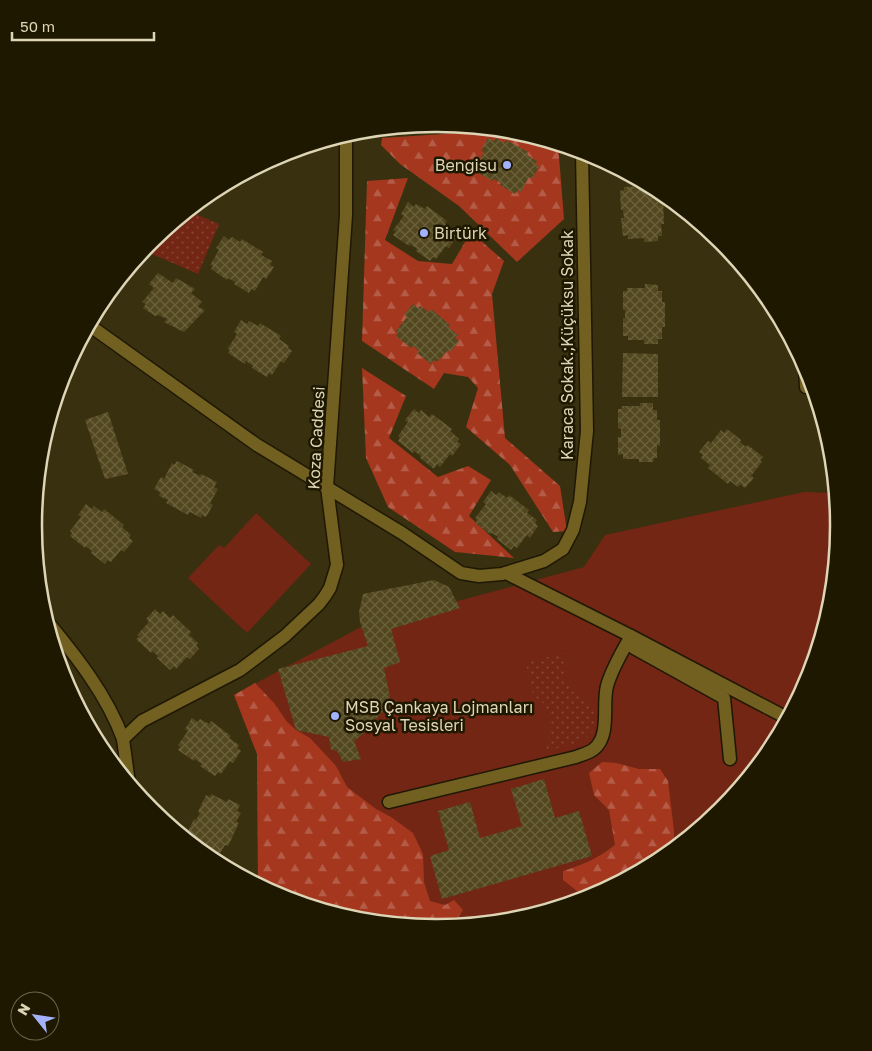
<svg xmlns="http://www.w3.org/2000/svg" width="872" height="1051" viewBox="0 0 872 1051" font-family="'Golos Text',sans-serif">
  <defs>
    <pattern id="forest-firs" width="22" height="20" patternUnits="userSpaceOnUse" patternTransform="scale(1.25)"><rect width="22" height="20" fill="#a4371e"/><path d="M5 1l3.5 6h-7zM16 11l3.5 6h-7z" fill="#b45c47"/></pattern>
    <pattern id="park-dots" width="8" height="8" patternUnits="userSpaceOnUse" patternTransform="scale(1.25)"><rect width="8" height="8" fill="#732614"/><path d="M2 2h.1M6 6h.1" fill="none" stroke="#864534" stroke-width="1.8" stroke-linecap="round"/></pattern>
    <pattern id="building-cross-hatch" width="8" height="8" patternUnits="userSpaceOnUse" patternTransform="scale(1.25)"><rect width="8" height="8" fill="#52471f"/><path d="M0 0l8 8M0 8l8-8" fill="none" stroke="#6a613d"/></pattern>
  </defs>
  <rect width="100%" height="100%" fill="#39300f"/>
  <!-- green -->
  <g fill="#732614">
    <polygon points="804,492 835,493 838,526 830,604 808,680 770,749 720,810 659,860 609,887 447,927 436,928 357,920 282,897 258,884 257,754 234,695 361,627 584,567 605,535"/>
    <polygon points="256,513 311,564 247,633 188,578 219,545 224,548"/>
  </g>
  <!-- forest -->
  <g fill="url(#forest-firs)">
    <polygon points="506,130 515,131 558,144 564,219 517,262 459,206 400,164 381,145 382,138"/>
    <polygon points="408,178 385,240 418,261 452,264 471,232 504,261 492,294 505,438 560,486 567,531 553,532 510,465 466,427 478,388 468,377 444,373 434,389 362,341 367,181"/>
    <polygon points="362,368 406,396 389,438 438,477 468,466 491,480 469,516 514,558 455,552 388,507 366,458"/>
    <polygon points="255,683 274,703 287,722 296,730 310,738 336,766 347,787 376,809 391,817 413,833 423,854 424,882 430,901 445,905 454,900 463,910 458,918 427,927 357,920 282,897 258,884 257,754 234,695"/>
    <path d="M602,762L616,763L639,769H660L668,781L674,831V848L659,860L586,898L563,880V871C582,865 599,858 615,845L609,810L594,795L589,773Z"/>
  </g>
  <!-- park -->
  <g fill="url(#park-dots)">
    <polygon points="188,211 219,224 198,274 152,254 161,233"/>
    <polygon points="563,653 565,680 593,707 596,729 583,741 546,751 551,722 544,704 534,696 531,689 526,663"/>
  </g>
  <!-- building -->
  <g fill="url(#building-cross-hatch)">
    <polygon points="488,138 494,141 496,138 504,143 506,140 528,152 527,155 537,161 535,164 539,167 532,179 529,177 521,192 518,190 515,194 500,185 501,183 494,179 493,181 476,172 478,168 476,167 484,152 481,150"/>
    <polygon points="641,183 644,183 658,191 659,199 663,198 664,224 661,224 662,236 658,236 658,241 644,242 644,238 628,239 628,235 623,236 621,218 624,218 623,210 621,210 620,191 624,190 624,187 641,186"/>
    <polygon points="408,202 414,207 416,204 425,209 427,206 447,221 445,224 455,231 453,234 457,236 449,248 446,246 436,259 433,257 430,261 416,251 417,249 410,244 409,246 393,235 396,231 393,230 404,216 401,214"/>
    <polygon points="224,236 229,240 232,237 240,242 242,239 263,252 261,255 272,261 270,265 274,267 266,279 263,277 255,291 251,289 249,293 234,284 235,282 228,278 227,280 211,269 213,266 210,265 219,250 216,248"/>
    <polygon points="158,273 173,283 176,278 195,289 191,293 202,302 198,307 205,310 184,332 164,322 167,319 158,315 155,316 143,308 146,304 142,302 154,288 149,284"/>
    <polygon points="645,284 658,285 658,291 662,291 662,302 665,302 665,327 662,327 662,339 658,339 658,344 644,344 644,340 628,340 628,336 623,336 623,318 625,318 625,310 623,310 623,291 627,291 627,288 645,288"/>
    <polygon points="413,304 418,308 420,306 429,312 431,309 450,325 448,327 458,335 455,338 459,341 450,352 448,350 437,362 434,360 431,364 417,353 419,351 413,346 411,348 396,336 398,333 396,331 407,317 404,315"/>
    <polygon points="241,320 247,324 249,321 258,326 260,323 281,336 279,339 289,346 288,348 292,351 284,363 281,361 272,375 269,373 267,377 252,368 253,366 246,361 245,364 228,353 230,350 228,348 237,334 234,332"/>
    <polygon points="623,353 658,354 658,397 622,397"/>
    <polygon points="640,403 653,403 653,410 657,410 657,420 660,420 660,446 657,445 657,458 654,458 653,462 639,462 639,459 623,459 623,454 618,455 618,437 621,437 621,429 618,428 618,409 622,409 622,406 640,406"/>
    <polygon points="414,409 419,413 421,410 429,417 432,414 452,429 450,431 459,439 457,442 461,444 452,456 450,454 440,467 437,464 434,469 420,458 421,456 414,451 413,453 398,441 400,438 398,436 408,422 405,420"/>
    <polygon points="108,412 128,474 105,479 85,420"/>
    <polygon points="727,429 741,440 740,442 746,447 748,445 763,457 760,460 762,462 751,476 754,478 745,488 740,484 738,487 730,481 728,484 708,468 710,465 701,458 703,455 699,452 708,441 711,443 721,430 724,433"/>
    <polygon points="825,430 831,447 832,460 824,460"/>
    <polygon points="177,461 194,470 192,472 200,476 201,474 217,482 214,487 218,489 210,503 213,505 206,517 202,515 201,518 190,512 188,515 166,503 168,500 159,496 160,492 154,489 161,477 164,479 172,463 174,465"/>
    <polygon points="491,491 496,495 499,492 507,498 509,495 529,510 527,513 537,520 535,523 538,526 530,538 527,535 517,548 514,546 511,550 497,539 498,537 492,533 490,534 475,523 477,520 475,518 486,504 483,502"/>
    <polygon points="86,504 92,509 94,506 102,512 104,509 124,525 122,527 131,535 129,538 133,541 124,552 121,550 111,562 108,560 105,564 91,553 92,551 86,546 85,548 70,536 72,533 70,531 81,517 78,515"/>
    <polygon points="434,580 449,587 460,608 391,629 400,662 384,668 391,702 362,735 354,741 361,759 343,762 337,751 331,750 329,737 296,730 278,669 368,646 360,622 359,612 363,594"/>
    <polygon points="155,609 160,614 163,611 170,618 173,615 191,632 189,635 198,643 196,645 199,649 190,659 187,657 176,669 174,666 170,670 157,658 158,656 152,651 151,653 136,639 139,637 137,635 149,622 146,619"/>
    <polygon points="192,718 198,722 200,719 209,724 211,721 231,736 229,738 239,745 237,748 241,751 233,763 230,761 221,774 218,772 215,776 200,766 202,764 195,759 194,761 178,750 180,747 178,745 188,731 185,729"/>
    <polygon points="544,779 555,818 579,811 592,856 442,899 430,856 449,850 438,811 470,802 480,838 522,826 511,789"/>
    <polygon points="211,794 227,802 228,799 240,805 237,811 241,813 236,822 239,823 228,846 225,845 219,855 216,854 214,858 203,852 201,851 203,848 191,842 189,840 190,837 186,835 194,819 196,820 200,813 198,812 206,795 210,797"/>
  </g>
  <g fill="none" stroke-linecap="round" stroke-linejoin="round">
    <defs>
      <g id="minor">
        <polyline points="89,325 257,445 402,533 461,573 479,576 502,574 544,561 563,549 573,530 580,502 587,431 582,152"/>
        <polyline points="805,368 806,387"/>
        <path d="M47,621C76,656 107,695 123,739"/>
        <polyline points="631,636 787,718"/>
        <polyline points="637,640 634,648 724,698 730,759"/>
        <polyline points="129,783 123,739 142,721 240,670 285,636 319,604 325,596 330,588 337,565 327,487 346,215 346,134"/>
        <path d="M389,802L576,757C581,755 589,753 594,749C611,735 602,705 607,686C612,668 622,652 631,636L506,573"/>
      </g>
    </defs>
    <!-- minor casing -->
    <use href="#minor" stroke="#1e1805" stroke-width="15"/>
    <!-- minor -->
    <use href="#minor" stroke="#716020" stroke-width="12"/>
  </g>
  <!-- markers -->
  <g fill="#a2b2fd" stroke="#1f1801" stroke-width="2">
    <circle cx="507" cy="165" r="5"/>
    <circle cx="424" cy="233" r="5"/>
    <circle cx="335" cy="716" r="5"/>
  </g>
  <g text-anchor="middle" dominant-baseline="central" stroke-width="5" stroke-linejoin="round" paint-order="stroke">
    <!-- poi labels -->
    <g font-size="16" fill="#ded5b6" stroke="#1f1801" text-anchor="start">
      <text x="497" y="165" text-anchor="end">Bengisu</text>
      <text x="434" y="233">Birtürk</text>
      <text x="345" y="707">MSB Çankaya Lojmanları<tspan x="345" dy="18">Sosyal Tesisleri</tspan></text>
    </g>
    <!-- street labels -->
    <g font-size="16" fill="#ded5b6" stroke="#1f1801">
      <text transform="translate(567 345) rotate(-90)">Karaca Sokak.;Küçüksu Sokak</text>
      <text transform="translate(316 438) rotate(-87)">Koza Caddesi</text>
    </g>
  </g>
  <!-- crop -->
  <path d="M0 0H872V1051H0ZM435 132H437A393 393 0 0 1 830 525V526A393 393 0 0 1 437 919H435A393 393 0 0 1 42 526V525A393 393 0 0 1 435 132Z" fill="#1f1801" fill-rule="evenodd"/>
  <path fill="none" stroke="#ded5b6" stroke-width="2.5" d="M435 132H437A393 393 0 0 1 830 525V526A393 393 0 0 1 437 919H435A393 393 0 0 1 42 526V525A393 393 0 0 1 435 132Z"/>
  <!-- north arrow -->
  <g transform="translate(35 1016) rotate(300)"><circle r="24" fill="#1f1801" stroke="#6b6449"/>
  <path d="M0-4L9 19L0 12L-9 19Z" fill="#a2b2fd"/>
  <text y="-8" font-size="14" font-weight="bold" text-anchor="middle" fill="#ded5b6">N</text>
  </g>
  <!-- scale -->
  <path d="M12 32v8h142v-8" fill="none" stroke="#ded5b6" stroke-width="2.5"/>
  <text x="20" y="32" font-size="15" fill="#ded5b6" stroke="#1f1801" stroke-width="4" paint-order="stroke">50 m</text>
</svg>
